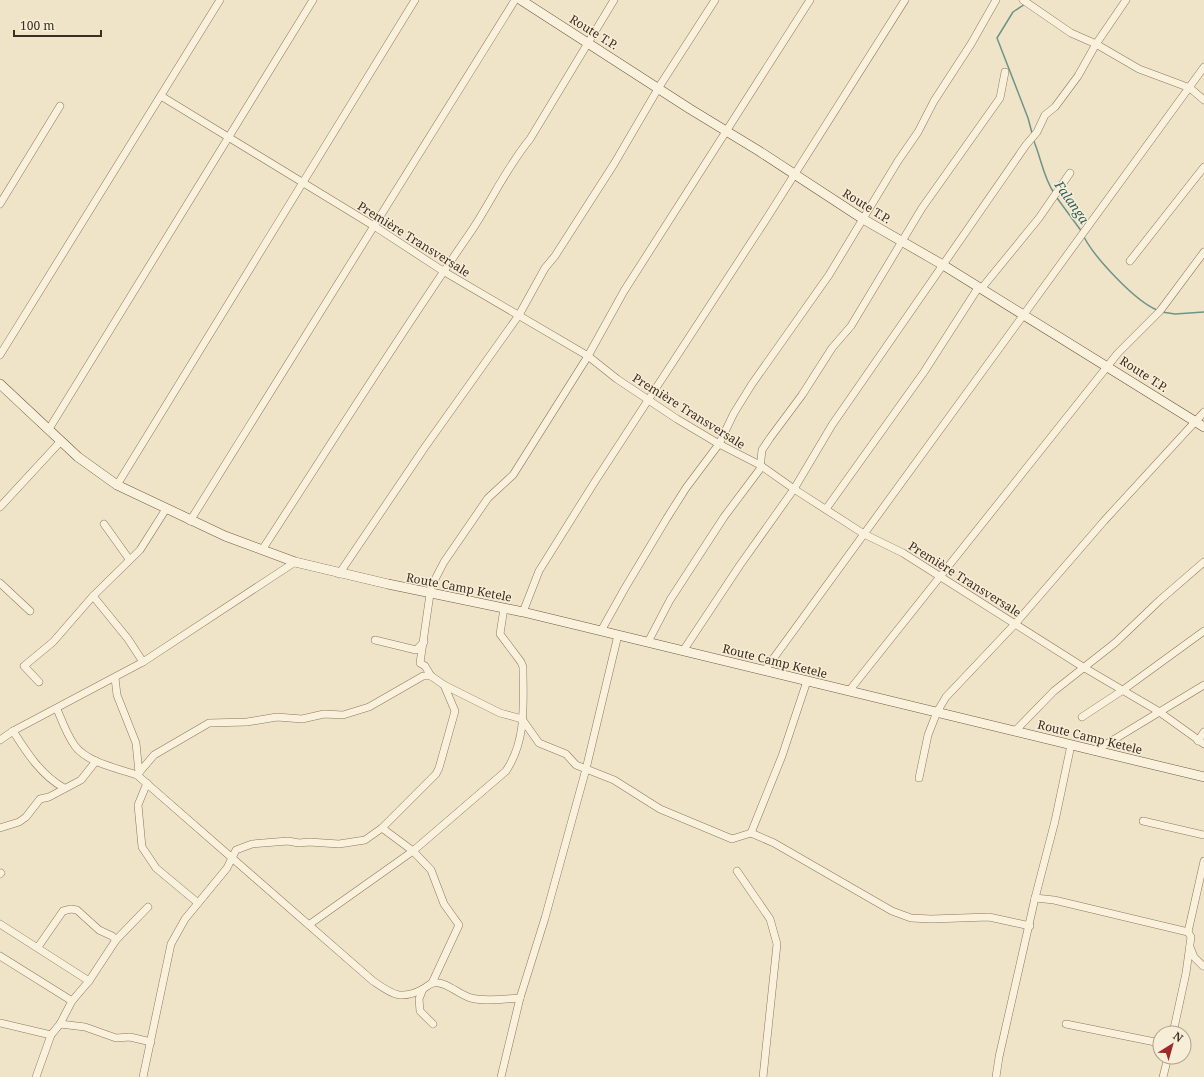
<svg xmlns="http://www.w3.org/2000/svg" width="1204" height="1077" viewBox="0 0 1204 1077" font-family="'Noto Serif',serif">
  <rect width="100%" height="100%" fill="#f0e4c8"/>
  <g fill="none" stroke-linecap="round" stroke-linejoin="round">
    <!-- stream -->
    <g stroke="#6f938a" stroke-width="1.5">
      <polyline points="1025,4 1013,12 997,38 1028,118 1032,133"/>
      <path d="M1033,139C1041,157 1043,177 1054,193"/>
      <polyline points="1057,198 1082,232"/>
      <path d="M1084,237C1095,258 1135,301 1157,310"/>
      <polyline points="1162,312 1175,314 1204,312"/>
    </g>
    <defs>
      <g id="street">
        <polyline points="1023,0 1071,33 1096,44 1139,69 1190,88 1204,100"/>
        <polyline points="161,96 374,226 443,271 588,356 617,379 677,419 719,444 760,465 794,489 864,534 903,553 1083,667 1158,711 1204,744"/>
        <polyline points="0,204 60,106"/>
        <polyline points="1130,261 1204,167"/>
        <polyline points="981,289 1039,218 1070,173"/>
        <polyline points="0,355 220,0"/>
        <polyline points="49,429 313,0"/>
        <polyline points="117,485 415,0"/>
        <polyline points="0,507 61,441"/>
        <polyline points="826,509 924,372 978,288"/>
        <polyline points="190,521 515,0"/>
        <polyline points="104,524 129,559"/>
        <path d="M262,550C331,444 398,337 470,233C491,202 506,168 530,139L614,0"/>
        <polyline points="339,574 425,447 519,315 545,268 555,256 614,164 659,87 715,0"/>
        <polyline points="0,583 30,611"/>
        <polyline points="93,596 128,639 143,662"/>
        <polyline points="523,612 539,571 594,483 765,221 905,0"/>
        <polyline points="601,631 625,588 667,518 686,488 719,444 734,413 752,384 829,275 898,161 918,132 934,101 971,44 996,0"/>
        <polyline points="375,640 416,650 424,642"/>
        <polyline points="648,642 670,600 696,560 724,517 760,469 762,450 770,438 802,395 832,348 851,326 922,208 1000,98 1005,72"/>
        <polyline points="683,651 740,565 794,489 832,425 1026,145 1037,132 1045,115 1055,107 1078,76 1096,44 1126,0"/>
        <polyline points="765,670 1204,67"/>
        <polyline points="115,678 117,695 136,743 139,773"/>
        <polyline points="39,682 24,666 53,642 93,596 140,550 166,509"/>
        <polyline points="444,685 500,713 522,719 539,743 566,754 576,765 614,780 660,809 732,839 751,833 774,843 892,911 911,918 931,919 989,917 1030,926"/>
        <polyline points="849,691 1118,353 1160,311 1204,252"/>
        <path d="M57,709C62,721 67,735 75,746C88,763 117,768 137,775L373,981C392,994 400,1001 423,989C427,987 430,983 434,983C446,981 459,995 471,998C486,1002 504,999 520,998"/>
        <polyline points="1082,717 1123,690 1204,631"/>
        <polyline points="1016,730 1054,691 1115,643 1160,600 1204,562"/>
        <path d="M13,731C27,753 41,775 64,788"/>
        <polyline points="0,740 13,731 143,662 295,562"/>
        <polyline points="1198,741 1204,732"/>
        <polyline points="1095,751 1204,685"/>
        <polyline points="137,775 154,755 209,723 247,722 277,717 302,719 324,714 343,715 369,707 423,676 431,676"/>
        <polyline points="919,778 928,735 937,712 946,697 1015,624 1104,521 1204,412"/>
        <polyline points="147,783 138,805 142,847 156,868 198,903"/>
        <polyline points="1143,821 1204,835"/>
        <polyline points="0,828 19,822 26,817 40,799 49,797 81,780 96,761"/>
        <polyline points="382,828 413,851 431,870 444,904 459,925 432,983"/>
        <polyline points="751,833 782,756 807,681"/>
        <polyline points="737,871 770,919 777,944 763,1077"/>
        <polyline points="0,874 1,873"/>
        <polyline points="1035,898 1054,900 1188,932"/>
        <polyline points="0,924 89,981"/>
        <path d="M310,924L413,851L506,771C527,739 523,705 523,667L521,662L500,634L504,608"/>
        <polyline points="38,947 63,911 71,909 77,910 99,930 112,936 116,940"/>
        <polyline points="1190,947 1194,957 1203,966"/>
        <polyline points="0,956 72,1001"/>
        <polyline points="423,989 419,999 420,1011 433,1024"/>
        <polyline points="0,1023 51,1035"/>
        <polyline points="60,1024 85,1027 116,1038 130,1037 151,1042"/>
        <polyline points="1066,1024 1160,1043"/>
        <polyline points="1173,1033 1186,973 1191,937 1188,932 1204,861"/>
        <polyline points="36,1077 51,1035 60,1024 72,1001 89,981 116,940 148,907"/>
        <polyline points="143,1077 171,944 185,919 227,868 236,850 252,844 288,841 299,843 309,842 339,844 365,840 382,828 436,774 439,768 455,711 444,685 431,676 425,666 420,663 431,587 444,562 488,498 513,475 588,356 624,291 810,0"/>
        <polyline points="501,1077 520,998 545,918 586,769 618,635"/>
        <polyline points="996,1077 999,1057 1035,898 1055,821 1071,745"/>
        <polyline points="1163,1077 1168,1057"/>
      </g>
      <g id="secondary">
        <polyline points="521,0 690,109 759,151 863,219 943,265 1204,427"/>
        <polyline points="0,384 78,457 117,485 225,536 295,562 388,584 523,612 1204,777"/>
      </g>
    </defs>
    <!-- street casing -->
    <use href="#street" stroke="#8d765c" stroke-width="8"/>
    <!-- secondary casing -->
    <use href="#secondary" stroke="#6f573f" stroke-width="10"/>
    <!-- street -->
    <use href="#street" stroke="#faf1dc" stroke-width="7"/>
    <!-- secondary -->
    <use href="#secondary" stroke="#faf1dc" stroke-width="9"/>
  </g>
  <g text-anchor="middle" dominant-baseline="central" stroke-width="3" stroke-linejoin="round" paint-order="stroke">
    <!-- street labels -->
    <g font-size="12" fill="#3d2e20" stroke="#f7eed8">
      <text transform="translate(594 32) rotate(32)">Route T.P.</text>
      <text transform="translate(867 206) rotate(32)">Route T.P.</text>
      <text transform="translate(414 239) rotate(32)">Première Transversale</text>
      <text transform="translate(1144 374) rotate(33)">Route T.P.</text>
      <text transform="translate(689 411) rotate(32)">Première Transversale</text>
      <text transform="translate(965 579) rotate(32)">Première Transversale</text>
      <text transform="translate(459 587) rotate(11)">Route Camp Ketele</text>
      <text transform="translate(775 661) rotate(14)">Route Camp Ketele</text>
      <text transform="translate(1090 737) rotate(14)">Route Camp Ketele</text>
    </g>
    <!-- water labels -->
    <g font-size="13" font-style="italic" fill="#2f5d5a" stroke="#f7eed8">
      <text transform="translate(1072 202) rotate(55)">Falanga</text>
    </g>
  </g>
  <!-- north arrow -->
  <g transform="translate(1172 1045) rotate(37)"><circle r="19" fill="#f7eed8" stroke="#ada18e"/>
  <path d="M0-3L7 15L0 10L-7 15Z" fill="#9e2a2b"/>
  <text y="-6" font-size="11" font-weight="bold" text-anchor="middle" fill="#3d2e20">N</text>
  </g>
  <!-- scale -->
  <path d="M14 30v6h87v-6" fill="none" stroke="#3d2e20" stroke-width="2"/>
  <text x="20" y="30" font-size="12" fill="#3d2e20" stroke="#f7eed8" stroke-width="3" paint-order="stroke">100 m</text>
</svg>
